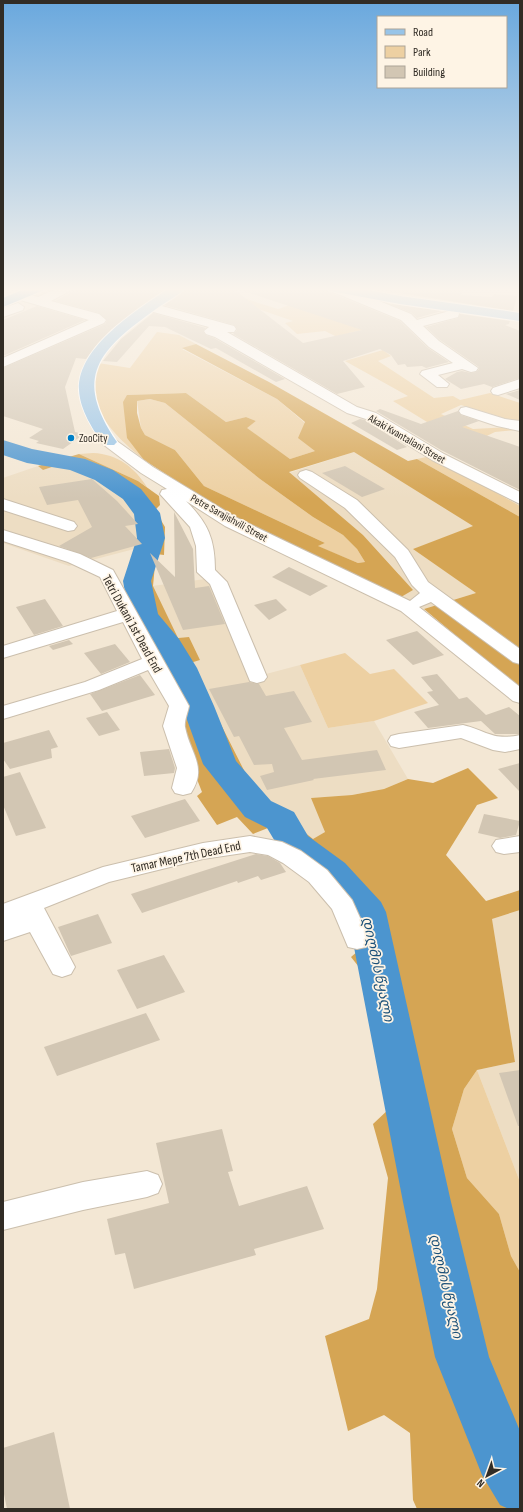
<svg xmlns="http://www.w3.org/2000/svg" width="523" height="1512" viewBox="0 0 523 1512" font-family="'Sofia Sans Condensed','Noto Sans Georgian',sans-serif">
  <rect width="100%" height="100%" fill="#f3e7d4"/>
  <!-- built -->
  <g fill="#edddc3">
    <polygon points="354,452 474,526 414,549 476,593 424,609 401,597 399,574 363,535 289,473"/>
    <polygon points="38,466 43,470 55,466 64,466 89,474 112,485 143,523 144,536 142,547 69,566 3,543 3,478"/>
    <polygon points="221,577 227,583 266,674 300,665 328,728 374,721 408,779 384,789 352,795 312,798 325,832 313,840 256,794 190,662 200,660 189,637 178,638 152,586"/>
    <polygon points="520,910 520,1182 477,1070 515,1062 492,919"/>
  </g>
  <!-- green -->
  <g fill="#edd0a2">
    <polygon points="237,296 278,309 302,301 363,330 349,333 343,340 325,331 297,334 285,323 293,321 238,302"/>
    <path d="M157,332L179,335L196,344L182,349L277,399L305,423L315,451L290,459L246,428L256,421L246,417L226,422L186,393L127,395L144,460C120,440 92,416 93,381C93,375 96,369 98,363L130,368Z"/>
    <polygon points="383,350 391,356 378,361 434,398 453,396 460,400 490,393 520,403 520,422 517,423 461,405 441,414 473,429 510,427 516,430 495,432 466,446 393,401 408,396 345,361"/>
    <polygon points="150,399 165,403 260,479 313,517 343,535 357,549 365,562 358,563 317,546 325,543 204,486 175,450 145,435 141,428 137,401"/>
    <path d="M93,453C118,454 135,468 147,487L138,481L79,454Z"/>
    <polygon points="431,456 520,506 520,517 417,459"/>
    <polygon points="345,653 370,674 394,669 428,703 374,721 328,728 300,665"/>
    <polygon points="477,1070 520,1182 520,1272 511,1256 499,1214 467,1178 452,1129 464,1089"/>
  </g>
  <!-- forest -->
  <g fill="#d5a554" fill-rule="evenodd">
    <path d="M196,344L269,382L408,461L417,459L520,517V689L424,609L476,593L413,549L473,526L354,452L289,472L363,535L413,590L401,597L243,524L144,460L127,438L123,402L127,395L186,393L226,422L246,417L256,421L247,428L290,459L315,451L298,438L305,422L277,399L182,348ZM150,399L165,403L260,479L313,517L343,535L357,549L365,562L358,563L318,546L325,543L204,486L175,450L145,435L141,428L137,413V401Z"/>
    <polygon points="79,454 138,481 159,496 160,505 155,510 165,527 164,555 156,554 153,586 178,638 189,637 200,660 190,663 256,794 313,839 325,832 311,798 352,795 384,789 408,779 433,783 468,768 498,798 477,805 446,855 486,901 520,890 520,910 492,919 515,1062 477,1070 464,1089 452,1129 467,1178 499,1214 511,1256 520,1272 520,1509 417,1509 413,1500 410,1433 384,1415 348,1431 325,1336 369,1319 377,1289 388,1178 373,1124 390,1108 366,976 351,957 365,945 329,878 280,841 268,828 253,834 237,817 217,825 197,796 202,792 123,591 130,590 130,580 144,536 140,532 143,523 112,485 89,474 64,466 55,466 43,470 38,466"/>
  </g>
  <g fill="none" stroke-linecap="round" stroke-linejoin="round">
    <!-- river -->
    <polygon fill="#4c95cf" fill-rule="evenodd" points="3,440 32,449 85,459 113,470 141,489 160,513 165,538 151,581 158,614 179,639 197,668 214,706 236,761 271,801 294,812 308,836 345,863 381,902 386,912 451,1202 489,1357 520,1431 520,1509 509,1509 500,1505 482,1475 435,1357 403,1202 348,916 319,881 282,853 267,828 245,817 203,764 182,706 165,668 154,648 129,615 123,581 137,538 134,514 123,499 95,480 70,470 27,463 3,455"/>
  </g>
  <!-- building -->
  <g fill="#d2c6b3">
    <polygon points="81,287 168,287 112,329 98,343 86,359 76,358 65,387 75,432 84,434 63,449 36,443 39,441 29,438 43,429 3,416 3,368 105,324 107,320 99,313 55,301"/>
    <polygon points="187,287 231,287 303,343 362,330 240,290 241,287 323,287 329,292 400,321 428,348 449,362 426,368 422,366 407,367 405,364 398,365 391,355 380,349 343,361 365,387 337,394 233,334 237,330 234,325 164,305 181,294"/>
    <polygon points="362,287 463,287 461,295 492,297 494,294 517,296 513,311"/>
    <polygon points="389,304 400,305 442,311 417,318 412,313"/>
    <polygon points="37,306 85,320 3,356 3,320"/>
    <polygon points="153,313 206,328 203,331 206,335 214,338 285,379 276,382 216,348 211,349 165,327 149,326 117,362 103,361 121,339"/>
    <polygon points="460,314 510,321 509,324 505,325 520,331 520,378 492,387 484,384 461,389 445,379 457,372 462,371 471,373 476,372 479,369 479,367 440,340 426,327 458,318"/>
    <polygon points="520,390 520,400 506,394"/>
    <polygon points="380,409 421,424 458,411 461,415 479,421 462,427 520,447 520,490 441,450 376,411"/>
    <polygon points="360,419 365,420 407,447 397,450 351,423"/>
    <polygon points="345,466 385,489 362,497 322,473"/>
    <polygon points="92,479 117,501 138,524 125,526 142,544 91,558 59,546 92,527 78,500 47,505 39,487"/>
    <polygon points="174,512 193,549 195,588 209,586 225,624 183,630 150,553 175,577"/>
    <polygon points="289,567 328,586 310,596 272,577"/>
    <polygon points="45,599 63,626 34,635 16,607"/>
    <polygon points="276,599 287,610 269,620 254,605"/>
    <polygon points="417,631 444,655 413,665 386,640"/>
    <polygon points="69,640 73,644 53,650 49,646"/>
    <polygon points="115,644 130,662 101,674 84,653"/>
    <polygon points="437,674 459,699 467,697 486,715 509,707 520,716 520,734 495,734 481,721 428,728 414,712 439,705 427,692 433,691 421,677"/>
    <polygon points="140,675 155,695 102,711 90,694"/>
    <polygon points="249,682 259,684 266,696 294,691 312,722 284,728 302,760 377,750 386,770 313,779 314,780 267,790 260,776 274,772 272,764 254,765 239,736 234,737 209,689"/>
    <polygon points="107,712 120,730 99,736 86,718"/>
    <polygon points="49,730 58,747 51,749 52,758 10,769 3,759 3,743"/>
    <polygon points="169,749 175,768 174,773 144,776 140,752"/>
    <polygon points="520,763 520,792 498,769"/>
    <polygon points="20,772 46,828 16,836 3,805 3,777"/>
    <polygon points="185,799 200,821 145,838 131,816"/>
    <polygon points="484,814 520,821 516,835 500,838 478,833"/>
    <polygon points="256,854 268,856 280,863 286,872 261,880 258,876 238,883 237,881 142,913 131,894"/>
    <polygon points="98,914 112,943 71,956 58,927"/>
    <polygon points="164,955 185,992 137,1009 117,970"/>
    <polygon points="146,1013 160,1040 57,1076 44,1047"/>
    <polygon points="520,1070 520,1126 518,1126 499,1073"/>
    <polygon points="222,1129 233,1171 228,1172 239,1206 307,1186 324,1229 254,1249 256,1255 134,1289 125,1253 115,1255 107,1219 169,1203 156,1143"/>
    <polygon points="54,1432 70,1509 7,1509 3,1489 3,1448"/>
  </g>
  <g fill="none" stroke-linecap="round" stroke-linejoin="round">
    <defs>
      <g id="minor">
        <polygon points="60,287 77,287 51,301 99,314 106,320 104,323 3,367 3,358 89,320 17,299 15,296 21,292 38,297"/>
        <polygon points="332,287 345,287 411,314 417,320 453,310 458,311 459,314 458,317 423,326 439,341 478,368 476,371 471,372 462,369 438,375 449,384 447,387 437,387 420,374 422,371 453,363 429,347 401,320 333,292 331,289"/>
        <polygon points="18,303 24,307 23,310 3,317 3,308"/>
        <polygon points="151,303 234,326 236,329 234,332 227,332 357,407 376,413 444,454 520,492 520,504 432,460 366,419 347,413 215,337 206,334 204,331 209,327 146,310 145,307"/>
        <polygon points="520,379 520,388 498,395 493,394 491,391 493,388"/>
        <polygon points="466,407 505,419 520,421 520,431 497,426 461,414 459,411 461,408"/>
        <path d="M109,437L114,439L153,467L237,518L410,601L420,593L412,585L395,557L345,508L300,478L298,475L300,472L306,470L312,472L357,500L408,550L428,582L520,649V664L513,662L431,602L419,607L520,687V703L513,701L401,611L225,526L186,501C208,523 215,539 215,570L227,582L267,677L264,681L257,683L250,681L210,584L197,572L196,546L190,527L160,494L162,490L167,489L141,473L104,445L101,442L104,439Z"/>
        <polygon points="3,499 74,522 77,526 74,530 68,531 3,510"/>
        <path d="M3,530L80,554L113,570L189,706C188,712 184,721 185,727C190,753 208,767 191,793L183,795L175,793L172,788L177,768L163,726L169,706L148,670L99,690L3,719V706L85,682L142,659L123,622L3,658V646L117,611L100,577L68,562L3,541Z"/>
        <path d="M463,725C487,731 493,741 520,735V749L505,752L493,750L461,738L399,748L391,746L388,741L391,736L399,734Z"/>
        <polygon points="250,836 282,842 301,851 327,870 352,900 370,940 366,947 357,949 348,947 332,909 309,882 283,863 268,855 250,852 203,859 109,882 44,908 75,967 71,974 62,977 53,974 30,932 3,941 3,904 103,867 203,843"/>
        <polygon points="520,836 520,852 504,854 496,852 492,846 496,840"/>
        <polygon points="147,1171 158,1175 162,1184 158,1193 147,1197 83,1210 3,1230 3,1202 83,1182"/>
      </g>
      <g id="major">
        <path d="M171,287H186C179,296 165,302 156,309C99,350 72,376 117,442L114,445H104C93,430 80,410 79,390C77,346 140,308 171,287Z"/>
        <polygon points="324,287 352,287 400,296 520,313 520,321 400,304 330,291"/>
      </g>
      <polygon id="highway" points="29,287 46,287 44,290 3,307 3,298"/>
    </defs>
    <!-- minor casing -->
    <use href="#minor" stroke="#cbbfad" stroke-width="2"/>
    <!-- major casing -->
    <use href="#major" stroke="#fff" stroke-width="2"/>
    <!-- highway casing -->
    <use href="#highway" stroke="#fff" stroke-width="2"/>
    <!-- minor -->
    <use href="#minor" fill="#fff" fill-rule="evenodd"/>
    <!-- major -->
    <use href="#major" fill="#97c4e8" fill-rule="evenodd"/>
    <!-- highway -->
    <use href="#highway" fill="#529dd8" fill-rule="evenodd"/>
  </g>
  <!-- sky -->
  <linearGradient id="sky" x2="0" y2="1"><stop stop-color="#69a8de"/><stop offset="0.58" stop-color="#faf4ec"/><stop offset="1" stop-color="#faf4ec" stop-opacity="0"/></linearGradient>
  <rect width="523" height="499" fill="url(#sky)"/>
  <!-- markers -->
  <circle fill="#007fc7" stroke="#fef4e5" stroke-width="1.5" cx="71" cy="438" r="4"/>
  <g text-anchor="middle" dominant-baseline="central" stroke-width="3.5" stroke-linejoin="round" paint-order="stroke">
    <!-- far-poi labels -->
    <g font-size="11" fill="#312c25" stroke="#fef4e5" text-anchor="start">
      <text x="79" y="438">ZooCity</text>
    </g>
    <!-- far-street labels -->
    <g font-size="11" fill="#312c25" stroke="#fef4e5">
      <text transform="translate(407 439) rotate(30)">Akaki Kvantaliani Street</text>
      <text transform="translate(229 518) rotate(29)">Petre Sarajishvili Street</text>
    </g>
    <!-- street labels -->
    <g font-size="13" fill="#312c25" stroke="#fef4e5">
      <text transform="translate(132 624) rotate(61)">Tetri Dukani 1st Dead End</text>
      <text transform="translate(186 857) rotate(-12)">Tamar Mepe 7th Dead End</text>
    </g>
    <!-- water labels -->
    <g font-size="14" font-style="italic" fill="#1c5179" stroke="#fef4e5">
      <text transform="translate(378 969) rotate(78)">დიღმის წყალი</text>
      <text transform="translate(446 1286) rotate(77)">დიღმის წყალი</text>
    </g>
  </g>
  <!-- border -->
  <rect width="523" height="1512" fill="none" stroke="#312c25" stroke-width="8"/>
  <!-- legend -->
  <rect x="377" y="16" width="130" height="72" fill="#fef4e5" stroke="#aca498"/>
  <rect x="385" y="29" width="20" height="6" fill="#97c4e8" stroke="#aca498"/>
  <text x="413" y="36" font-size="12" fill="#312c25">Road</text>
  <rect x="385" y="46" width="20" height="12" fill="#edd0a2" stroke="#aca498"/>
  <text x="413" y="56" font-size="12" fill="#312c25">Park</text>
  <rect x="385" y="66" width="20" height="12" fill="#d2c6b3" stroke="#aca498"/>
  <text x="413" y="76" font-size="12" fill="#312c25">Building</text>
  <!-- north arrow -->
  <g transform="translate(487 1476) rotate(221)" stroke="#fef4e5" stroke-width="3" paint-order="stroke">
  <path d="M0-3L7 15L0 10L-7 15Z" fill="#312c25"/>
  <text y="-6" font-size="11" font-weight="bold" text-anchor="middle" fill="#312c25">N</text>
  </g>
</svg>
